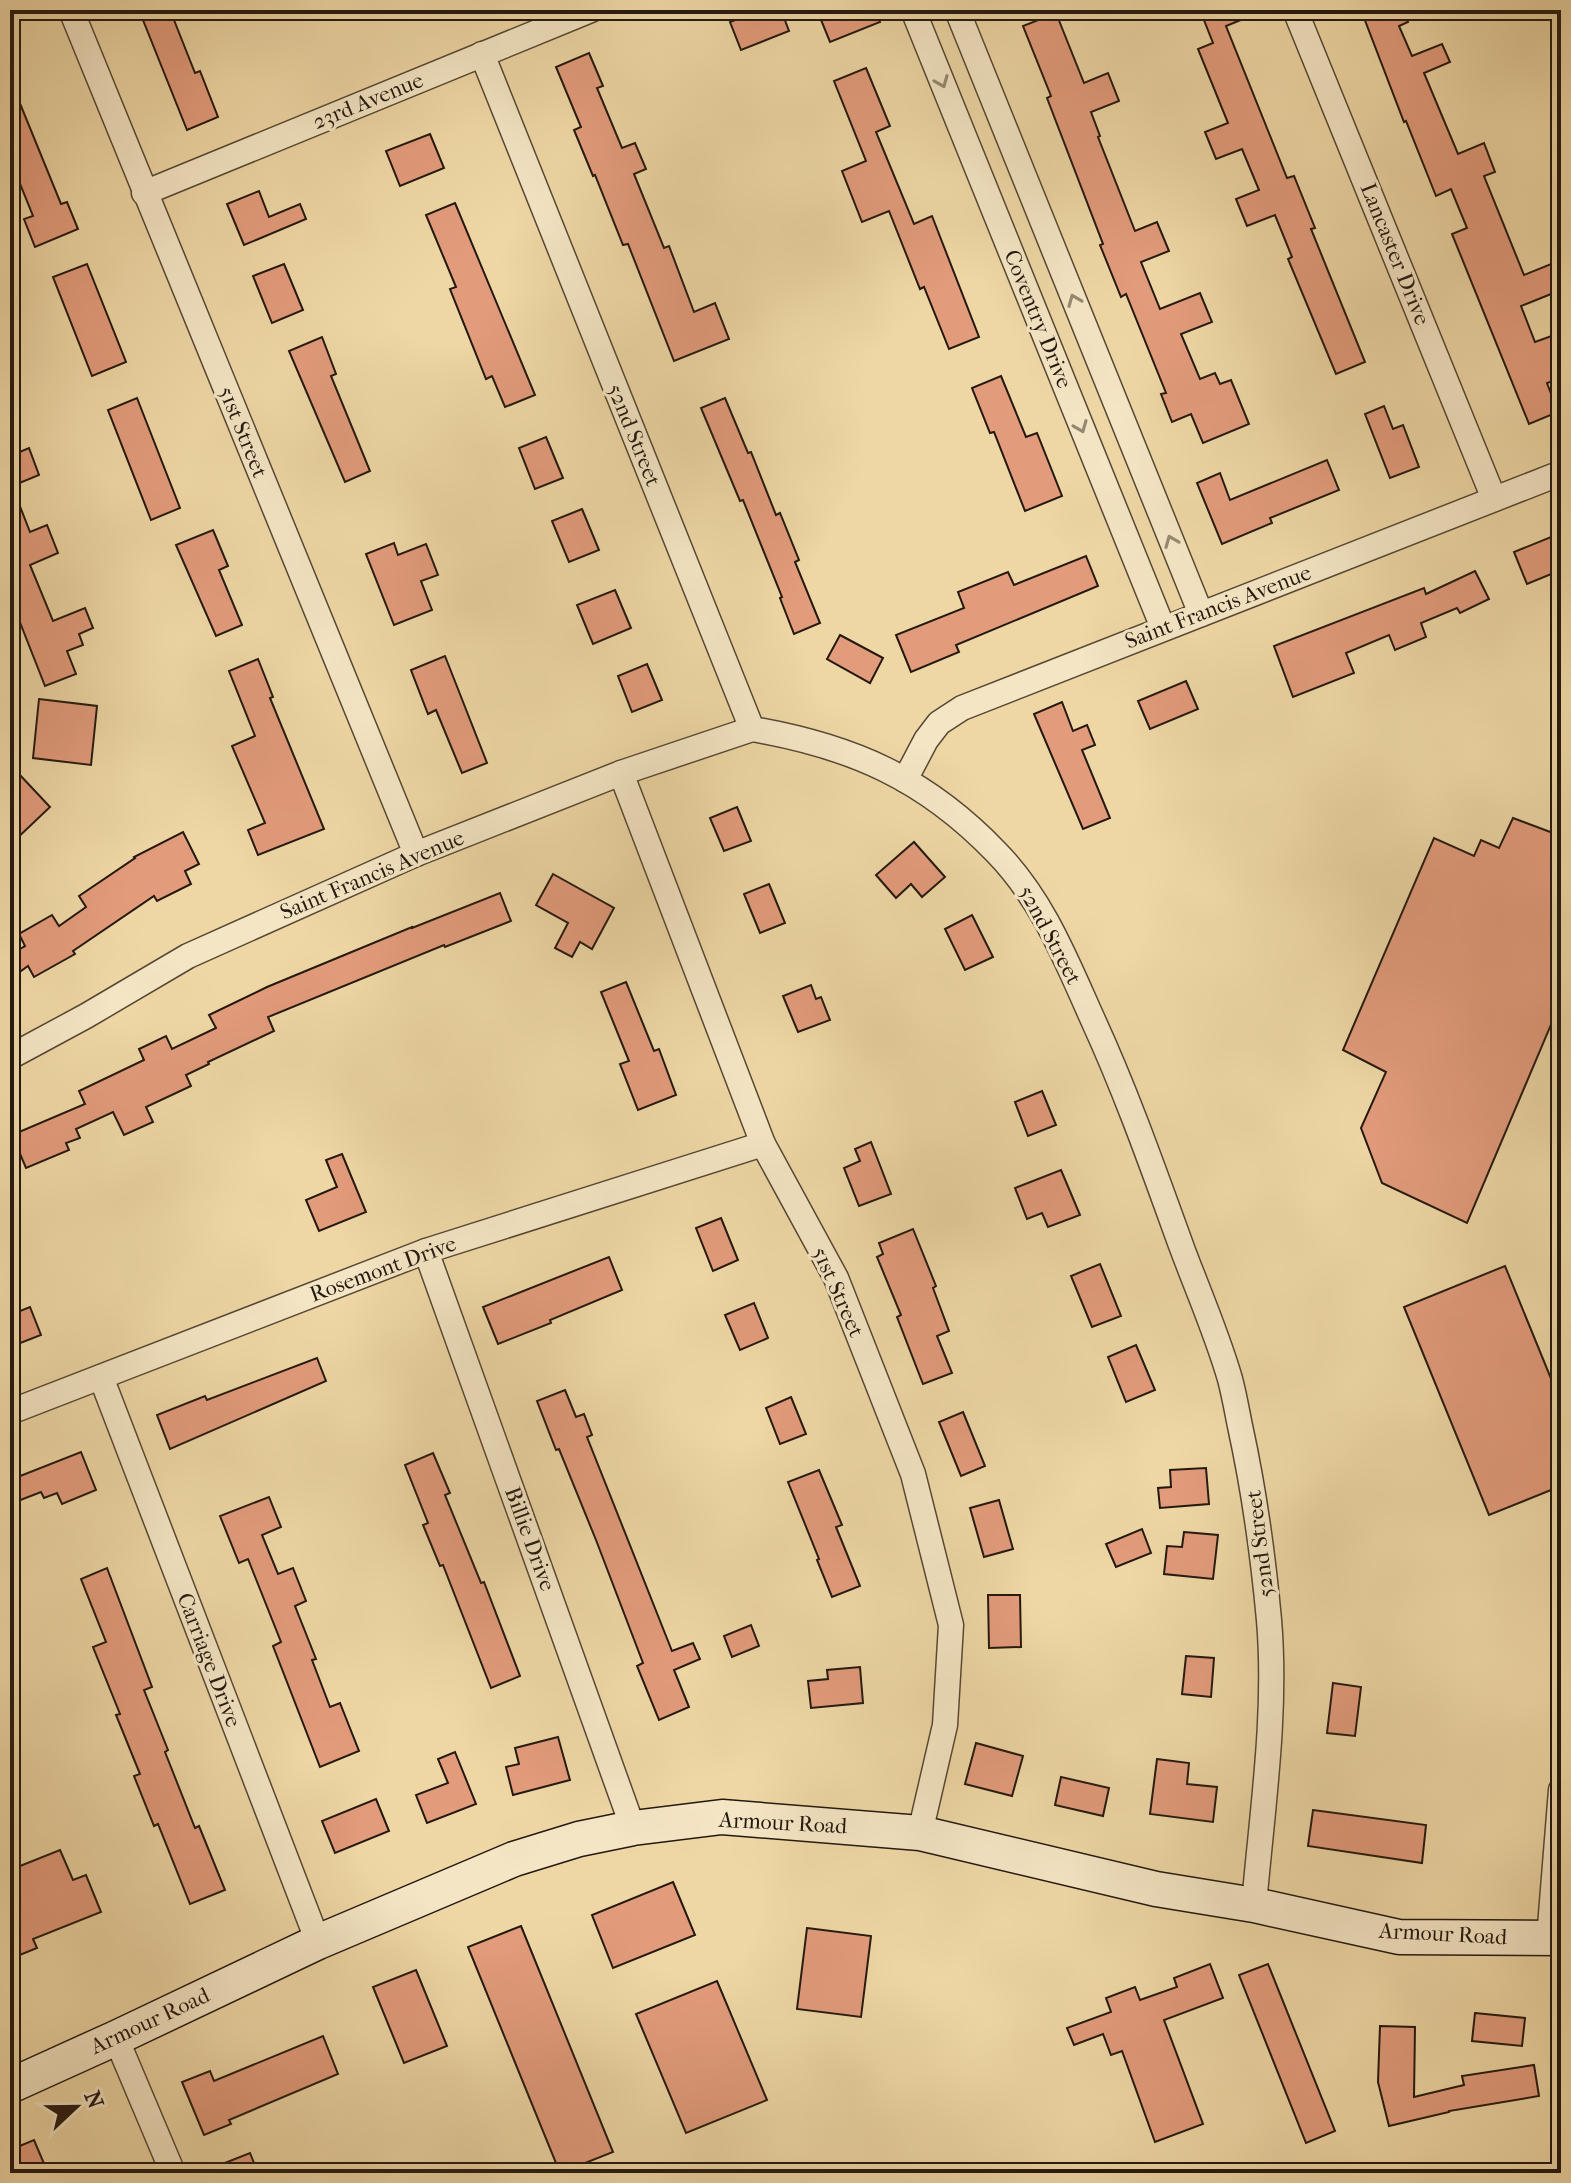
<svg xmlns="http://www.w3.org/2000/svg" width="1571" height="2183" viewBox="0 0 1571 2183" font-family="'IM FELL French Canon',serif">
  <rect width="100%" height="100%" fill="#eed7a5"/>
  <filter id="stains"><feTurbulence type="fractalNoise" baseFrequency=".0025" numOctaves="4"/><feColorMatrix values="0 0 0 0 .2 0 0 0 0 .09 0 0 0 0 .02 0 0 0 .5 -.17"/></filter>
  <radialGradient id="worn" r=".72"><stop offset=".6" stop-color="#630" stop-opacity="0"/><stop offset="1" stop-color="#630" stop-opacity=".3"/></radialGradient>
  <!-- building -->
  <g fill="#e29b7b" stroke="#241910" stroke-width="2">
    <polygon points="139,10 170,10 195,73 200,71 218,117 187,130"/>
    <polygon points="761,10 781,10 789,31 741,50 730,22"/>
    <polygon points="817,10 875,10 880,22 830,42"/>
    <polygon points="1200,10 1265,10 1226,26 1287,178 1294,176 1315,228 1311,229 1365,362 1336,374 1288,259 1292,257 1275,215 1247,226 1236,199 1259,190 1242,149 1216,159 1205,132 1228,123 1198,49 1213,43"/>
    <polygon points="1361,10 1403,10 1408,22 1399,26 1412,56 1442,44 1450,62 1424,73 1458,154 1484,143 1495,172 1484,176 1524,275 1561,260 1561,290 1521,306 1535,342 1557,334 1561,345 1561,378 1547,383 1558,412 1529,424 1452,234 1467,228 1451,189 1436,196 1406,121 1404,122"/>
    <polygon points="1056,13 1084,83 1108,73 1119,101 1091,112 1100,136 1098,137 1135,231 1157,222 1169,251 1141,262 1160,309 1200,293 1212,322 1181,334 1200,379 1215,373 1220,384 1231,380 1249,424 1203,443 1191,414 1172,422 1161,394 1166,393 1126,294 1121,297 1100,245 1103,244 1047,98 1051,96 1023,26"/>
    <polygon points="589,53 603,86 597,88 622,148 635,143 646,169 634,174 664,248 669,246 694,312 715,303 729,339 674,361 628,244 623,245 595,175 593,176 574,130 581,127 556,67"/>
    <polygon points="866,68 890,126 876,132 914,224 932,216 979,337 949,349 924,287 920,289 889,211 862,222 842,171 866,161 834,81"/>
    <polygon points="10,79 61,204 67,202 78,229 35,247 24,219 33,216 10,159"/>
    <polygon points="430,134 444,168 400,186 386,151"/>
    <polygon points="259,191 269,217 300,204 306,219 244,245 227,204"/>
    <polygon points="455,203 535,395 505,407 492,376 486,379 450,289 456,287 426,215"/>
    <polygon points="87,264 126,362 92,376 53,277"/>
    <polygon points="284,264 303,310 272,323 253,276"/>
    <polygon points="322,337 336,374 331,376 370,471 345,482 289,351"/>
    <polygon points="1001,376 1026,437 1037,433 1062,496 1025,511 994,432 990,433 972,388"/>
    <polygon points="137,398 180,508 151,520 108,410"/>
    <polygon points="725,398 748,453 751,452 776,515 780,513 799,560 795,562 820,623 794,634 780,598 782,597 743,500 740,501 701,408"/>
    <polygon points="1384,406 1393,429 1403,425 1419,467 1390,478 1365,414"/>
    <polygon points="546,437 563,478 535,489 519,448"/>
    <polygon points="29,448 39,475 12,486 30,532 47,525 58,553 30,565 53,621 85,608 93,628 79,634 83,645 67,651 76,674 45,686 10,597 10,456"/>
    <polygon points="1327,460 1339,490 1270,518 1272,523 1222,544 1197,483 1220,473 1230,500"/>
    <polygon points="582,509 599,550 569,562 552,521"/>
    <polygon points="213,530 228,566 219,570 242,625 216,636 176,545"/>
    <polygon points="1561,533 1561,570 1527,584 1514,552"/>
    <polygon points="394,543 398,555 426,544 438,575 421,581 432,610 394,625 366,554"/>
    <polygon points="1086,556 1098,586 956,645 959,652 911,672 896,635 964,608 958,592 1008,572 1014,585"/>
    <polygon points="1475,571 1489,599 1460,613 1457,608 1421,623 1426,637 1395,650 1389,635 1346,653 1354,673 1293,697 1274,646 1424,588 1426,594"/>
    <polygon points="615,590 631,628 593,644 577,605"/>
    <polygon points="840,635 883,658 870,683 827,659"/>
    <polygon points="445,656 487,763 462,773 436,710 428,714 411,670"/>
    <polygon points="258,659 273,697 270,698 324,829 258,855 248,830 265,823 232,746 255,736 229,671"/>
    <polygon points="647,664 662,700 632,712 618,676"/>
    <polygon points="1186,681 1198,709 1150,729 1138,701"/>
    <polygon points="39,699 97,706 91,765 33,758"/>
    <polygon points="1062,702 1073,731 1087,725 1095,745 1082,750 1110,818 1083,829 1034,714"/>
    <polygon points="19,774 50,807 10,845 10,783"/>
    <polygon points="737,807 751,841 724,851 710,818"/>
    <polygon points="1513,818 1561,836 1561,1001 1467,1223 1382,1183 1361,1128 1386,1072 1343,1050 1434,838 1474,856 1481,840 1499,848"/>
    <polygon points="183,832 199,864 185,871 191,884 157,901 154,896 73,951 75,954 34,977 28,966 21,971 11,954 25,946 19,934 52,915 59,926 86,907 79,896 135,858 134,857"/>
    <polygon points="914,842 945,877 922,897 911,884 896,898 876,875"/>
    <polygon points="553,874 614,908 592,949 580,942 572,957 555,948 568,923 536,905"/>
    <polygon points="769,884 785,923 760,933 744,894"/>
    <polygon points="500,893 511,921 445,947 444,945 268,1017 274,1031 208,1062 209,1064 186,1075 191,1086 146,1107 153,1122 124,1135 113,1112 76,1129 80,1138 66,1143 69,1150 26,1168 12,1135 85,1104 79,1091 144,1060 139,1049 166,1036 172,1049 216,1028 209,1015 267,987 412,927 412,928"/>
    <polygon points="972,915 993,957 965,970 945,929"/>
    <polygon points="626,982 654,1051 659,1049 676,1095 638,1110 620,1064 629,1061 601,992"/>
    <polygon points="811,985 816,999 821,997 830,1020 798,1032 783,996"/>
    <polygon points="1042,1091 1056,1125 1028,1136 1015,1102"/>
    <polygon points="871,1142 891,1194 859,1206 844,1168 860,1161 855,1149"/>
    <polygon points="342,1154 366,1212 319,1231 306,1200 337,1187 326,1160"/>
    <polygon points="1061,1170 1080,1215 1048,1227 1042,1213 1027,1219 1015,1188"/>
    <polygon points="721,1218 738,1260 713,1271 696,1228"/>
    <polygon points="913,1229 936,1286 933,1288 949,1331 937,1336 952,1373 923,1384 897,1317 901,1315 877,1257 883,1254 879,1243"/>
    <polygon points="609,1257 622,1290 550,1320 551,1323 498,1344 483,1307"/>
    <polygon points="1100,1264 1121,1316 1092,1327 1071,1276"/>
    <polygon points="1505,1266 1561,1403 1561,1486 1489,1515 1404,1307"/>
    <polygon points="754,1303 768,1338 740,1350 725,1315"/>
    <polygon points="30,1307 41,1335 10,1347 10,1315"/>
    <polygon points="1136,1345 1155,1390 1126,1402 1108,1357"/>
    <polygon points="317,1358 326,1381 170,1449 157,1415 205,1396 207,1400"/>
    <polygon points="565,1390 576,1417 584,1414 592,1435 587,1437 672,1651 693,1643 700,1659 674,1670 689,1707 659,1720 637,1666 643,1663 596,1540 559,1449 556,1450 537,1401"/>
    <polygon points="791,1397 806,1434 780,1444 766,1408"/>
    <polygon points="963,1412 985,1466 961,1476 939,1422"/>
    <polygon points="81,1452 96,1490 62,1504 57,1493 44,1498 41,1492 10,1504 10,1480"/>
    <polygon points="433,1453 450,1493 445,1495 481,1583 484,1582 520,1676 491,1688 443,1565 440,1566 423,1525 428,1523 405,1465"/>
    <polygon points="1206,1468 1209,1504 1160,1508 1158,1488 1171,1487 1170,1470"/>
    <polygon points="819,1470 842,1525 836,1527 860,1586 832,1597 817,1560 819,1559 788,1482"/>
    <polygon points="269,1497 281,1527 262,1535 278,1574 293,1568 306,1601 295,1606 316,1659 312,1660 330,1707 340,1703 359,1751 320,1767 273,1646 281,1642 248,1559 239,1563 220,1516"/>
    <polygon points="999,1500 1013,1549 984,1557 970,1508"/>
    <polygon points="1142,1529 1151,1553 1116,1567 1106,1544"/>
    <polygon points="1184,1532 1218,1535 1213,1579 1164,1574 1167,1546 1182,1547"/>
    <polygon points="107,1568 152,1687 144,1690 168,1750 165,1752 195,1828 199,1826 225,1890 190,1904 158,1824 154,1826 134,1776 140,1774 116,1715 120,1714 93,1647 106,1642 81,1579"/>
    <polygon points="988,1595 1020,1595 1021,1647 989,1648"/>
    <polygon points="751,1625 759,1646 732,1657 724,1636"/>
    <polygon points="1186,1656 1214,1658 1211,1697 1182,1694"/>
    <polygon points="860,1667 863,1703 811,1708 808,1681 828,1679 827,1670"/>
    <polygon points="1333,1683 1361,1687 1355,1736 1327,1733"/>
    <polygon points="558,1737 570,1780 513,1795 506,1767 519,1764 515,1748"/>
    <polygon points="976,1743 1023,1756 1012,1796 965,1784"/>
    <polygon points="455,1752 476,1804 427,1823 416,1795 448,1783 438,1759"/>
    <polygon points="1157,1759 1189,1763 1187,1784 1217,1787 1213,1822 1150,1814"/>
    <polygon points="1061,1777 1109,1788 1103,1816 1055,1805"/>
    <polygon points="376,1799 389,1831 335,1853 322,1821"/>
    <polygon points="1313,1810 1426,1825 1422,1863 1308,1846"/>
    <polygon points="60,1850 73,1880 86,1875 101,1912 33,1939 37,1948 10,1959 10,1870"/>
    <polygon points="673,1882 695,1935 613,1968 592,1915"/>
    <polygon points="521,1926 613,2152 560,2173 468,1947"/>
    <polygon points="807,1928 871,1936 861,2017 797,2009"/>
    <polygon points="1210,1964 1223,1998 1164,2020 1203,2124 1155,2142 1122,2051 1111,2055 1103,2034 1074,2045 1067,2028 1111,2012 1106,1998 1135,1987 1140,2000 1177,1987 1174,1978"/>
    <polygon points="1268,1964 1335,2131 1306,2143 1239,1975"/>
    <polygon points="416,1970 447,2046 404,2063 373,1987"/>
    <polygon points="717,1981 767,2100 686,2133 636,2014"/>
    <polygon points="1475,2013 1525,2018 1522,2046 1472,2041"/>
    <polygon points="1380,2026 1415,2027 1414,2097 1464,2085 1462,2076 1534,2065 1539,2096 1449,2111 1449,2112 1389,2126 1378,2082"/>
    <polygon points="323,2036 338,2074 229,2120 231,2124 204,2135 182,2082 210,2071 214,2081"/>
    <polygon points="34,2140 48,2173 10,2173 10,2150"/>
    <polygon points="250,2153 258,2173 202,2173 202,2172"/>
  </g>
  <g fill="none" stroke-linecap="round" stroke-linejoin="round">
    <defs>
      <g id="street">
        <polyline points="71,10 416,854"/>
        <polyline points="913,10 1163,628"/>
        <polyline points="957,10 1201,614"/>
        <polyline points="1295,10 1494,499"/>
        <path d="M482,54L752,729C851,746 925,778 996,852C1043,900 1066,960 1093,1020C1127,1094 1154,1171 1182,1248C1198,1291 1217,1334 1230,1379C1234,1394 1237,1411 1240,1426C1254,1490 1263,1555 1269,1620C1277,1714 1262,1811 1254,1905"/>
        <polyline points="144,193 591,10"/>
        <polyline points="621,773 763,1144 836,1278 913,1474 951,1625 945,1725 920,1833"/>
        <polyline points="905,780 926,740 939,723 962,708 1561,473"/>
        <polyline points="10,1057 86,1016 188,956 416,854 621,773 752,729"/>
        <polyline points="426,1251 633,1828"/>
        <polyline points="101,1377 318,1942"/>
        <polyline points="10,1412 426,1251 763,1144"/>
        <polyline points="1549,1939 1561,1790"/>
        <polyline points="116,2038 173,2173"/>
      </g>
      <polyline id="secondary" points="10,2086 116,2038 318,1942 514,1859 579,1839 633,1828 722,1817 920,1833 1156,1889 1254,1905 1399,1937 1561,1938"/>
    </defs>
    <!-- street casing -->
    <use href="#street" stroke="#564835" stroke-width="27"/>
    <!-- secondary casing -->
    <use href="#secondary" stroke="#241910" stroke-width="37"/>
    <!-- street -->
    <use href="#street" stroke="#f4e5c4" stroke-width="24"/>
    <!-- secondary -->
    <use href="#secondary" stroke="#f4e5c4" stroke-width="34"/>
  </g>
  <!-- one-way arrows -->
  <defs><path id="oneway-chevron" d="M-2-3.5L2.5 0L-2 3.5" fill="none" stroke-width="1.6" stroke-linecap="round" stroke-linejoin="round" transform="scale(2)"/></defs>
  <g stroke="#968973">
    <use href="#oneway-chevron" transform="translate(942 82) rotate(68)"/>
    <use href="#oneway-chevron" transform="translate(1074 300) rotate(-112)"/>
    <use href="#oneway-chevron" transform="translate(1081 427) rotate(68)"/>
    <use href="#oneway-chevron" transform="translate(1171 541) rotate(-112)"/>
  </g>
  <g text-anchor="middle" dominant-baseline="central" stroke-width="6" stroke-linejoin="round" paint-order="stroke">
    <!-- street labels -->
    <g font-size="22" fill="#241910" stroke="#f4e5c4">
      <text transform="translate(368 101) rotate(-22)">23rd Avenue</text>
      <text transform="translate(1395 254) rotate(68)">Lancaster Drive</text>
      <text transform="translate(1038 319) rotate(68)">Coventry Drive</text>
      <text transform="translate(243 432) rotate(68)">51st Street</text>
      <text transform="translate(634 435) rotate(68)">52nd Street</text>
      <text transform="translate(1218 607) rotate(-21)">Saint Francis Avenue</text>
      <text transform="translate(372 875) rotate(-23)">Saint Francis Avenue</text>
      <text transform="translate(1050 935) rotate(62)">52nd Street</text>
      <text transform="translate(383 1269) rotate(-20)">Rosemont Drive</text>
      <text transform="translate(838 1292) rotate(66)">51st Street</text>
      <text transform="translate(530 1539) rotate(70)">Billie Drive</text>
      <text transform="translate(1260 1544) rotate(-97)">52nd Street</text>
      <text transform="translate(209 1660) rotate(69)">Carriage Drive</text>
      <text transform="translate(783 1823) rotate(3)">Armour Road</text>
      <text transform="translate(1443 1934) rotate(3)">Armour Road</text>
      <text transform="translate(150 2021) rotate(-25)">Armour Road</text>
    </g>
  </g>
  <!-- margin -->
  <rect width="1571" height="2183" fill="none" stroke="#eed7a5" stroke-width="40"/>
  <rect x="12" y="12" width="1547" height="2159" fill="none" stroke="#241910" stroke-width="4"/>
  <rect x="20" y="20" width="1531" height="2143" fill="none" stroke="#241910" stroke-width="2"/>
  <!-- north arrow -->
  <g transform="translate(76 2107) rotate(68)" stroke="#f4e5c4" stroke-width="6" paint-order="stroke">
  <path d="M0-6L14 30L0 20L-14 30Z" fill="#241910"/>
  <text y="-12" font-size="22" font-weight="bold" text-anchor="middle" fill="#241910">N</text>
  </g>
  <rect width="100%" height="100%" filter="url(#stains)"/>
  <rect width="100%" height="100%" fill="url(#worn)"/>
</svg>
